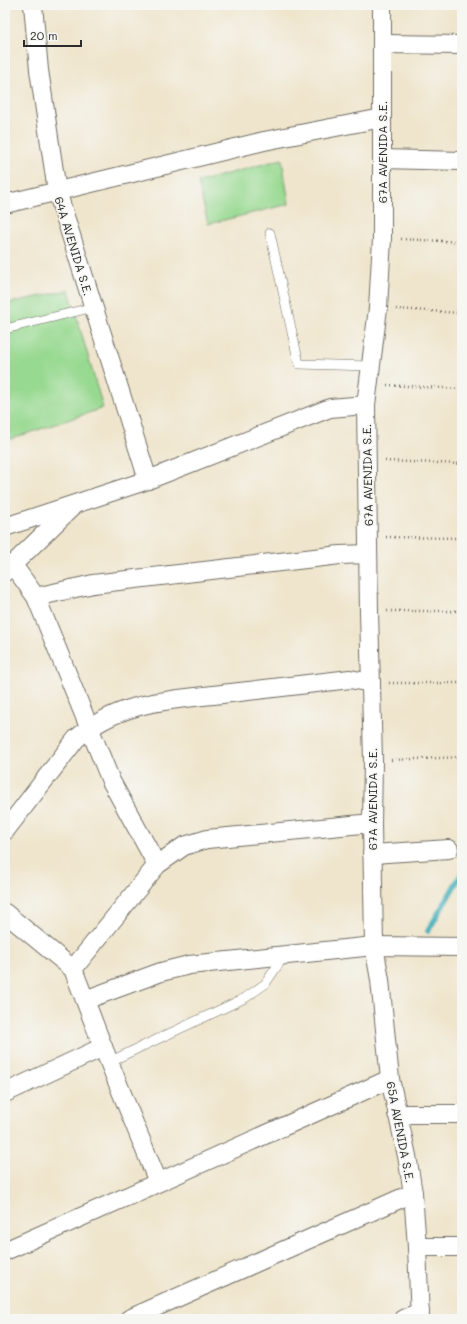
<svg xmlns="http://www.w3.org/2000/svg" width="467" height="1324" viewBox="0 0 467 1324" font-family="Mali,sans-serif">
  <rect width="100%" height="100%" fill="#f6f6f2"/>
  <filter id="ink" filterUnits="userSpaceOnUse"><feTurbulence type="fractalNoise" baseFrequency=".025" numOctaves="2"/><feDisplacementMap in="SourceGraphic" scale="8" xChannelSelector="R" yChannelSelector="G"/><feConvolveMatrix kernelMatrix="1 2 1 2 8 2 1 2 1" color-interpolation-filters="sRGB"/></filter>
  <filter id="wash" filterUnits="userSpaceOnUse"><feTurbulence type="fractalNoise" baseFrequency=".012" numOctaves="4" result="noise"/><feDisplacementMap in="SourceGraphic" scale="16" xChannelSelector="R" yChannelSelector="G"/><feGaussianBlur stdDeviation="0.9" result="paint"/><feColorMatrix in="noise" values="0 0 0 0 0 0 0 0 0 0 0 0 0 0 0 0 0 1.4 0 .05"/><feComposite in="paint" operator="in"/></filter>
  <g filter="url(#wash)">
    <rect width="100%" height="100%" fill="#efe5cc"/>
    <!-- green -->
    <g fill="#97d990" stroke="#61825e">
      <polygon points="282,159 289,204 208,224 198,182"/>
      <polygon points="69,290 103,408 5,441 5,304"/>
    </g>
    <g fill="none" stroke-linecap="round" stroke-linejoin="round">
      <!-- stream -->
      <polyline stroke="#3eaeb9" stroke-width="5.5" points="428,931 462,873"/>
    </g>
  </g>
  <g filter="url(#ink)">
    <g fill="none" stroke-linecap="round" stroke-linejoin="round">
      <defs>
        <g id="service">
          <polyline points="270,233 299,364 371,366"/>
          <polyline points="5,329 94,307"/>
          <polyline points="109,1062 245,998 265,984 284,956"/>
        </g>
        <g id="minor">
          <polyline points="33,5 39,70 57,191 148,480"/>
          <polyline points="382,5 382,239 378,308 366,405 369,611 373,761 372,823 374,946 380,980 390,1079 407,1156 413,1193 417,1247 420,1319"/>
          <polyline points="382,44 462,45"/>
          <polyline points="382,159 462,161"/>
          <polyline points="5,204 264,141 382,118"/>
          <polyline points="5,527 148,480 330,408 366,405"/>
          <polyline points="13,565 36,597 111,781 157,865"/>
          <polyline points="5,572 71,508"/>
          <polyline points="36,597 93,584 340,555 368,554"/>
          <path d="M5,831L76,739C121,699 175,700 231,693C271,688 310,684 350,679L371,683"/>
          <polyline points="372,854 449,849"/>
          <polyline points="5,913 73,969 103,1047 158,1182"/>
          <polyline points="73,969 157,865 184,846 207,839 372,823"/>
          <polyline points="85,1000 161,972 189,965 374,946 462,947"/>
          <polyline points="5,1093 103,1047"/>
          <polyline points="397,1114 462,1114"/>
          <polyline points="417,1247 462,1247"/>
          <polyline points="5,1251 390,1079"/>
          <polyline points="129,1319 413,1193"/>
          <polyline points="403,1319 420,1312"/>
        </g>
      </defs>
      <!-- service casing -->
      <use href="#service" stroke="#706c63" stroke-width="10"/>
      <!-- minor casing -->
      <use href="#minor" stroke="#706c63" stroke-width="20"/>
      <!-- path -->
      <g stroke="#706c63" stroke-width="2.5" stroke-dasharray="1 3" stroke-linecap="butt">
        <polyline points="401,239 462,242"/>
        <polyline points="396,309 462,313"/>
        <polyline points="387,385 462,389"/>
        <polyline points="385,461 462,464"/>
        <polyline points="386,537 462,538"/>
        <polyline points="387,611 462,611"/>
        <polyline points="389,683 462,683"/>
        <polyline points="391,760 462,757"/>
      </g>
      <!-- service -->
      <use href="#service" stroke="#fff" stroke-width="9"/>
      <!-- minor -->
      <use href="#minor" stroke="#fff" stroke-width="18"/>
    </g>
  </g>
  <g text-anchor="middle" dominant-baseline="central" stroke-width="3" stroke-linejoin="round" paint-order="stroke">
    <!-- street labels -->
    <g font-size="12" fill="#2b2b2b" stroke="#f6f6f2">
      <text transform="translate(382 152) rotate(-90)">67A AVENIDA S.E.</text>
      <text transform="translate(74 246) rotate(73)">64A AVENIDA S.E.</text>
      <text transform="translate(367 475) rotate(-91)">67A AVENIDA S.E.</text>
      <text transform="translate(372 799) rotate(-90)">67A AVENIDA S.E.</text>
      <text transform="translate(401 1132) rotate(79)">65A AVENIDA S.E.</text>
    </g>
  </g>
  <!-- margin -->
  <rect width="467" height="1324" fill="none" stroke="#f6f6f2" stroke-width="20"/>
  <!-- scale -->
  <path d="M24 40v6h57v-6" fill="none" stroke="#2b2b2b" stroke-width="2"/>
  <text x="30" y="40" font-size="12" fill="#2b2b2b" stroke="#f6f6f2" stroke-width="3" paint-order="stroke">20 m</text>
</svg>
